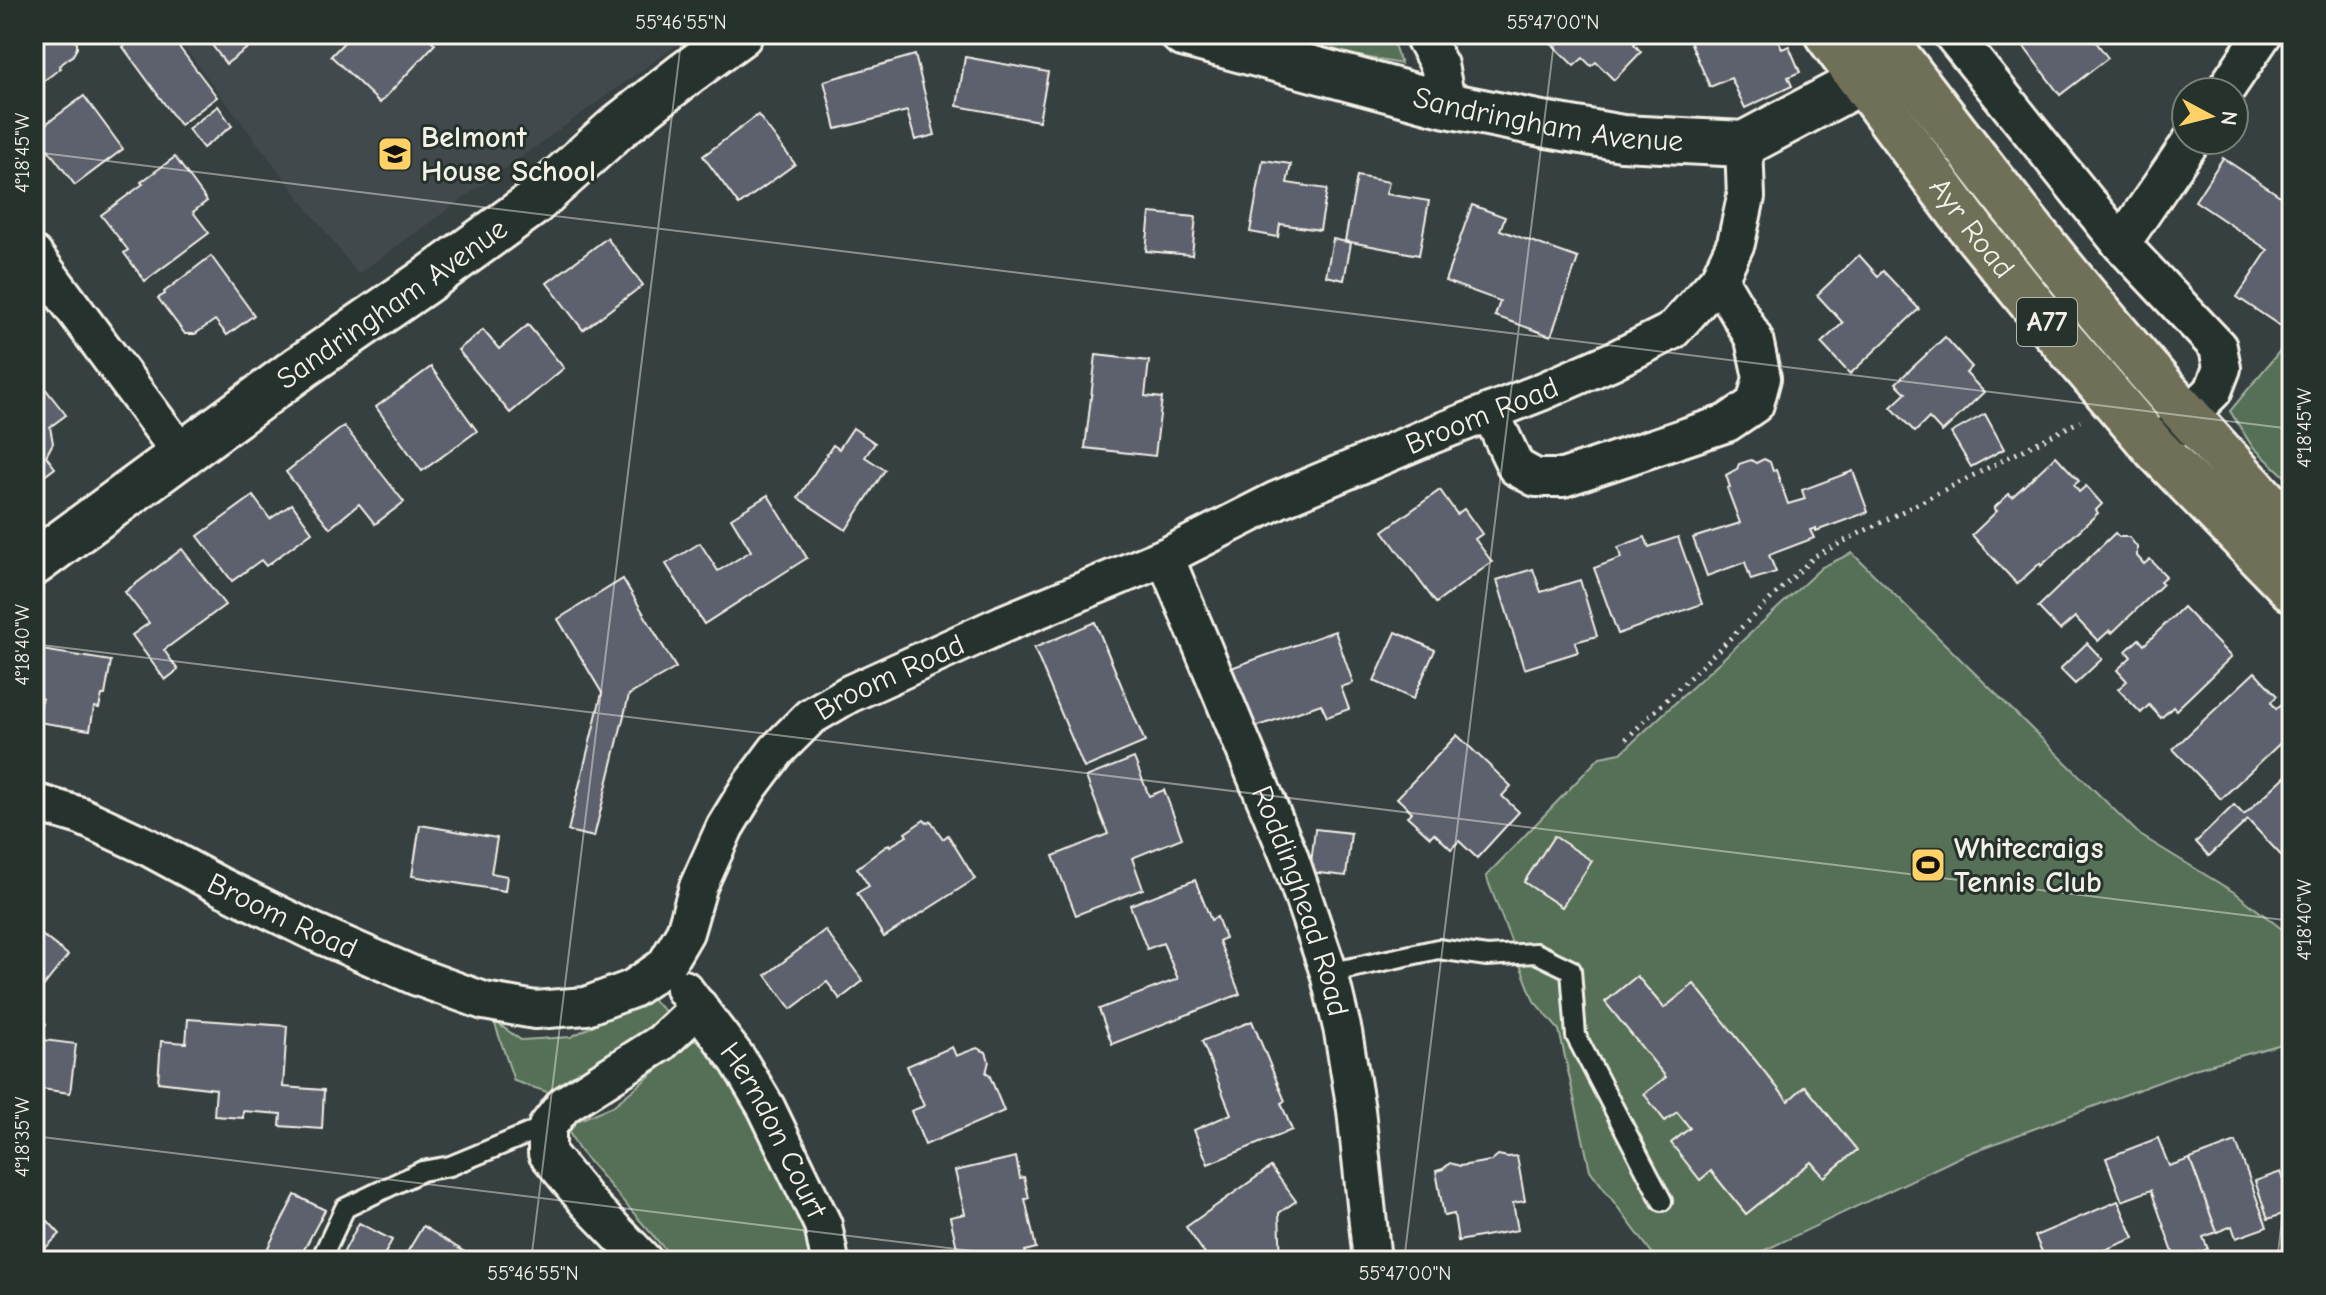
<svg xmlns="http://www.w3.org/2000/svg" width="2326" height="1295" viewBox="0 0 2326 1295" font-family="'Comic Neue',sans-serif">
  <rect width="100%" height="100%" fill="#364040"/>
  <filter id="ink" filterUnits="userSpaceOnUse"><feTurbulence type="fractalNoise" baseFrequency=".0125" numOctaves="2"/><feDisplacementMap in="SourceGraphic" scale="16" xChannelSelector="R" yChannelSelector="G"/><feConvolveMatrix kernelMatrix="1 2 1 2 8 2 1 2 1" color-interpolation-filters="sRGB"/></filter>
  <g filter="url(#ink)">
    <!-- built -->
    <polygon fill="#424a4e" points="174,34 692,34 358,274"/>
    <!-- green -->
    <g fill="#547057" stroke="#a4b0a0" stroke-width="2">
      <polygon points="1259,34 1390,34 1401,64 1280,41"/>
      <polygon points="2292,336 2292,483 2252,446 2230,411"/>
      <polygon points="1852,553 2140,835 2237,894 2292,937 2292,1041 2191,1070 1964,1155 1757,1254 1735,1261 1658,1261 1590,1170 1559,1030 1534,1001 1486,876 1600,757 1621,753 1822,567"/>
      <polygon points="649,997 666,1012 644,1041 553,1094 514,1081 494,1021 521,1040 571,1037"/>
      <polygon points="693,1041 708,1041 722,1060 746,1111 807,1226 813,1261 675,1261 579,1150 569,1132 577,1121 613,1106"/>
    </g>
    <!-- building -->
    <g fill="#5d606d" stroke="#f4f1e8" stroke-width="2">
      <polygon points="34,34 57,34 60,37 68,36 77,43 77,48 73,55 59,66 61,68 34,88"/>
      <polygon points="140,34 169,34 217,97 180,125 123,47"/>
      <polygon points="204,34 266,34 226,64"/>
      <polygon points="352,34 425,34 435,44 380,103 331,56"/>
      <polygon points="1550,34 1644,34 1634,44 1641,52 1614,80 1596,62 1591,66 1583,58 1574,66 1551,43 1555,39"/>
      <polygon points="1701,34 1775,34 1782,49 1789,46 1800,72 1788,77 1792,86 1745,108 1731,78 1710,87 1689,39"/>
      <polygon points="2024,34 2090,34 2108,58 2060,95 2018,39"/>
      <polygon points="915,55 935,135 915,140 907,111 836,129 824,81"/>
      <polygon points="965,57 1048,72 1039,121 957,106"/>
      <polygon points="84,96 123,149 75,185 35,132"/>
      <polygon points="218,106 232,126 203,148 188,129"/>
      <polygon points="758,115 795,164 739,205 703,156"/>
      <polygon points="175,157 207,201 193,212 209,233 145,281 124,253 128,250 101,215 143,184 141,182"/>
      <polygon points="2223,158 2292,204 2292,325 2288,331 2237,297 2268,250 2195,201"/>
      <polygon points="1263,160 1291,164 1287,183 1327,189 1320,230 1280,224 1278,237 1250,232"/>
      <polygon points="1357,176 1389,182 1386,194 1429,201 1419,255 1345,241"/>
      <polygon points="1472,205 1505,217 1500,230 1578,258 1551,336 1495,316 1500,301 1445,281"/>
      <polygon points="1150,213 1196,217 1192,255 1146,251"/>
      <polygon points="607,238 643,285 583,330 547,283"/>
      <polygon points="1333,239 1351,243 1344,280 1326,276"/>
      <polygon points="1859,255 1878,276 1883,271 1919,309 1850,374 1821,343 1843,323 1817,295"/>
      <polygon points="211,256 254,315 227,335 215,320 195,334 185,334 158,298 165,294 164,292"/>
      <polygon points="528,325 564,368 510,413 458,350 483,330 499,349"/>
      <polygon points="1945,337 1972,367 1966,373 1984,392 1942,432 1929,418 1915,432 1891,407 1906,393 1896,383"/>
      <polygon points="1096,355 1149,361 1145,396 1162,398 1155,456 1085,448"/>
      <polygon points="431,367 477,431 422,471 376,407"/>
      <polygon points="34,381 37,384 40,382 66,415 50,427 53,443 46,456 55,468 34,484"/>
      <polygon points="1985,414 2004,449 1971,467 1951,433"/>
      <polygon points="344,426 404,502 375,524 359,504 330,528 286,472"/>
      <polygon points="853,428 875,443 865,457 885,470 846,530 798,498 833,445 839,449"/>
      <polygon points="2056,456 2079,481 2074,485 2079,492 2086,486 2102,504 2096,510 2098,513 2041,566 2040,563 2017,584 1972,535 1997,511 1994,508 2009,494 2012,497"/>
      <polygon points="1764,459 1770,462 1773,471 1776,470 1788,504 1805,499 1802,490 1853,471 1868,512 1816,531 1816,528 1810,530 1814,538 1769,555 1776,572 1751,580 1745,562 1707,576 1693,538 1740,523 1727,488 1730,487 1726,475 1737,469 1739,464 1751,460 1756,463"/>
      <polygon points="1440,490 1457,514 1464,509 1482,534 1475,539 1492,562 1436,603 1383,531"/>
      <polygon points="768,495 807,558 704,624 666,564 700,543 718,571 751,551 731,518"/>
      <polygon points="253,496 270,519 292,504 312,532 266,566 261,560 232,581 198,536"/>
      <polygon points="2115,533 2119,537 2129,537 2137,547 2137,556 2144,564 2150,559 2166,576 2160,581 2163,584 2112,633 2110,630 2098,641 2075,617 2060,630 2038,607"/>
      <polygon points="1645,537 1649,547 1678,537 1702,604 1618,634 1594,568 1621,558 1618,547"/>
      <polygon points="182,549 225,605 164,650 178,670 165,680 132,635 149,623 125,592"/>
      <polygon points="1533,569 1541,592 1580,580 1597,636 1575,642 1578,652 1524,669 1497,580"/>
      <polygon points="623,579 676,668 629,695 594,837 568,831 602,693 558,619"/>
      <polygon points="2183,607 2231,657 2176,710 2173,707 2161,718 2149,705 2141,713 2118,689 2127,681 2117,670 2131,657 2126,651 2139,639 2144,645"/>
      <polygon points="1095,622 1145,742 1084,768 1034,648"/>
      <polygon points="1335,631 1353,683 1341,687 1349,709 1327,717 1321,704 1250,729 1228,669"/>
      <polygon points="1396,632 1435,650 1413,699 1374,681"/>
      <polygon points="2087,643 2102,659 2075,684 2060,669"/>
      <polygon points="42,650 111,661 105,695 102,695 99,708 94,707 90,730 38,722 42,698 35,697"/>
      <polygon points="2255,672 2277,696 2271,702 2276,709 2284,702 2292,711 2292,732 2221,799 2173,749"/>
      <polygon points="1457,735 1511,786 1502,796 1519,812 1477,858 1459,841 1451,849 1434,833 1430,837 1407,816 1412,812 1397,798"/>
      <polygon points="1134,758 1149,796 1164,790 1182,838 1132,858 1143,889 1076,915 1053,856 1108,834 1086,777"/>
      <polygon points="2292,770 2292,863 2290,865 2248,820 2209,856 2196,842 2234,805 2244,815"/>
      <polygon points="924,820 927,823 931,821 943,839 948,835 975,879 884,937 857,893 869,886 857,868 889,844 890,846 907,836 905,833"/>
      <polygon points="420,825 497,838 491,873 507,876 505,891 412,876"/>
      <polygon points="1315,829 1351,833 1346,876 1310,872"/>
      <polygon points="1554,836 1592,861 1562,907 1524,882"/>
      <polygon points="1195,880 1211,920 1217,917 1225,938 1219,941 1240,994 1112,1044 1099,1009 1178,979 1163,943 1147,949 1130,905"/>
      <polygon points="34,929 68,955 34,998"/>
      <polygon points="825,930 863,981 840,999 827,982 791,1009 766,975"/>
      <polygon points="1637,976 1664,1008 1694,984 1788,1101 1805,1086 1857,1150 1824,1177 1811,1162 1746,1214 1711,1171 1700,1180 1671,1143 1690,1128 1677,1112 1665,1121 1644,1094 1666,1077 1605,1002"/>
      <polygon points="34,1014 46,1024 35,1039 76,1044 70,1093 34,1088"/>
      <polygon points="188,1019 287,1026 283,1087 324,1090 322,1129 280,1126 281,1114 243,1111 243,1118 214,1116 216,1089 158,1082 161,1041 186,1043"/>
      <polygon points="1252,1021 1285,1101 1281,1103 1292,1130 1208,1164 1194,1130 1231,1114 1202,1041"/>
      <polygon points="952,1047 956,1056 977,1048 986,1052 989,1061 986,1073 989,1074 1004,1111 925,1145 911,1111 924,1106 907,1066"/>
      <polygon points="2158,1138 2169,1166 2190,1159 2217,1232 2203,1237 2208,1249 2176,1261 2151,1190 2122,1201 2106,1158"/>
      <polygon points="2236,1142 2267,1227 2236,1238 2232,1226 2217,1232 2190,1159"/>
      <polygon points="1498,1155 1508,1157 1517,1156 1525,1201 1513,1203 1518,1230 1458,1241 1454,1214 1444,1216 1436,1171 1443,1169 1450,1163 1460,1166 1491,1161"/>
      <polygon points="1016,1157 1020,1178 1024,1177 1029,1198 1025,1199 1036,1248 1025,1251 1027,1261 983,1261 982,1259 960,1261 950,1217 965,1214 955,1171"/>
      <polygon points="1271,1167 1296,1201 1279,1213 1281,1261 1218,1261 1218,1255 1210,1261 1186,1227"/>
      <polygon points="2281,1172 2292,1204 2292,1211 2268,1219 2255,1181"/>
      <polygon points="295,1195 325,1210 298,1261 261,1261"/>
      <polygon points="2118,1201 2134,1238 2097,1253 2100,1261 2046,1261 2035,1236"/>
      <polygon points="37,1209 60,1234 40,1253 47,1261 34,1261 34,1212"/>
      <polygon points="359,1223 392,1240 381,1261 339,1261"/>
      <polygon points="423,1226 479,1261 402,1261"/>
    </g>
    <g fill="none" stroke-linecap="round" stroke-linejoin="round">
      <defs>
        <g id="service">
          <polyline points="1329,973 1438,949 1487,956 1536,953 1571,970 1576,1036 1662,1201"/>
          <polyline points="320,1261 345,1208 422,1171 450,1166 549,1125"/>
        </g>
        <g id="minor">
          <polyline points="1422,34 1439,65 1447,105"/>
          <polyline points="1952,34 2121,244 2218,347 2222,368 2213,391 2155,448"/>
          <polyline points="2224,92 2263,34"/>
          <polyline points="2121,244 2192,140"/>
          <polyline points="34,255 182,455"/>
          <polyline points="1490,412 1516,467 1536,478 1563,478 1727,423 1755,404 1762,378 1754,339 1719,279"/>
          <path id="s1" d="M1165,557L1289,856L1329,973L1343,1032L1356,1110L1372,1261"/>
          <path id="s2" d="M34,802L81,816L146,846L218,885L312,931L415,976L484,1001L535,1010L586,1006L632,989L665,966L685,932L698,887L725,827L750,786L777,750L810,717L849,694L1003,624L1165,557L1277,500L1432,435L1541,392L1612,361L1672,331L1719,279L1736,243L1746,197L1744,144"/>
          <path id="s3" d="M684,989L738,1060L766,1107L823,1225L830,1261"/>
          <polyline points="644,1261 588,1203 547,1153 547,1127 564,1105 661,1043 699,1007"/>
        </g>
        <g id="tertiary">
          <path id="s4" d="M1183,34L1447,105L1542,124L1622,138L1744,144L1862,81L1895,60"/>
          <path id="s5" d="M34,563L301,367L423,283L531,205L618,127L684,75L740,34"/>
        </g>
        <g id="primary">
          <path id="s6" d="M1827,34L1974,232L2052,328L2155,448L2292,589"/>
          <path d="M1880,34C1982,168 2084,301 2197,426C2228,461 2259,496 2292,529"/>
        </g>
      </defs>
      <!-- service casing -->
      <use href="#service" stroke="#f4f1e8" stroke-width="24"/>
      <!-- minor casing -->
      <use href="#minor" stroke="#f4f1e8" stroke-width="42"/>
      <!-- tertiary casing -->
      <use href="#tertiary" stroke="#f4f1e8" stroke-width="50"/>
      <!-- primary casing -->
      <use href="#primary" stroke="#f4f1e8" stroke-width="50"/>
      <!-- path -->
      <polyline stroke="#f4f1e8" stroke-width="5" stroke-dasharray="2 6" stroke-linecap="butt" points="1626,739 1815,556 2080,421"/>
      <!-- service -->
      <use href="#service" stroke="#26332d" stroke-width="18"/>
      <!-- minor -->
      <use href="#minor" stroke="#26332d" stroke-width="36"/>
      <!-- tertiary -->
      <use href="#tertiary" stroke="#26332d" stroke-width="44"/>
      <!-- primary -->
      <use href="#primary" stroke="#706f59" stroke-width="44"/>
    </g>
  </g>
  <!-- ticks -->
  <path fill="none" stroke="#f4f1e8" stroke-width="2" stroke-opacity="0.45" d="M34,152L2292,429M34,644L2292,921M34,1136L1054,1261M531,1261L682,34M1404,1261L1555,34M2277,1261L2292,1136"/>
  <!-- icons -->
  <defs>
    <symbol id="school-square" viewBox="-11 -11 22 22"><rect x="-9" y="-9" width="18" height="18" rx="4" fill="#ffd166" stroke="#26332d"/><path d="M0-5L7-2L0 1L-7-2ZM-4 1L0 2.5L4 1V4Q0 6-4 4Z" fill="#111"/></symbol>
    <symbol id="stadium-square" viewBox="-11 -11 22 22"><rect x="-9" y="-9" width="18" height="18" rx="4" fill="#ffd166" stroke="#26332d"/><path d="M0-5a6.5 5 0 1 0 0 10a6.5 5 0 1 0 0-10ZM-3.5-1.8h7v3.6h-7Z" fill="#111"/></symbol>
  </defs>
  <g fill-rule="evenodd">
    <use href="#school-square" x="375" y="134" width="40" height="40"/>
    <use href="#stadium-square" x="1908" y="845" width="40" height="40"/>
  </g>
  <g text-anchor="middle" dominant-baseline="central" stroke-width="6" stroke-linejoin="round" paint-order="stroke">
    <!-- shield labels -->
    <rect fill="#26332d" stroke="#b6b8b0" stroke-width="2" x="2017" y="298" width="60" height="48" rx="6"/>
    <g font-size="28" font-weight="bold" fill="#f4f1e8">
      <text x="2047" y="322">A77</text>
    </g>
    <!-- street labels -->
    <g font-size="30" fill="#f4f1e8" stroke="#26332d">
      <text stroke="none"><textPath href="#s4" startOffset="376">Sandringham Avenue</textPath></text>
      <text stroke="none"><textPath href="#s6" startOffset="242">Ayr Road</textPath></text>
      <text stroke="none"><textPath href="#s5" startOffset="442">Sandringham Avenue</textPath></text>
      <text stroke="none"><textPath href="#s2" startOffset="1714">Broom Road</textPath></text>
      <text stroke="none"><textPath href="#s2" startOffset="1066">Broom Road</textPath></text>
      <text stroke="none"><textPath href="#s1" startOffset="370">Roddinghead Road</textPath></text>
      <text stroke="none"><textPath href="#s2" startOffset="274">Broom Road</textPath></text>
      <text stroke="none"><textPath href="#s3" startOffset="168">Herndon Court</textPath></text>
    </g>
    <!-- poi labels -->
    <g font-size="30" font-weight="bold" fill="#f4f1e8" stroke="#26332d" text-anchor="start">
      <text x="421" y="137">Belmont<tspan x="421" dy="34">House School</tspan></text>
      <text x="1954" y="848">Whitecraigs<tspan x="1954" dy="34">Tennis Club</tspan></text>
    </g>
  </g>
  <!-- margin -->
  <rect width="2326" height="1295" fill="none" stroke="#26332d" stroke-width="88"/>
  <!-- north arrow -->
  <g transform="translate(2210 116) rotate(97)"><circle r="38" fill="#26332d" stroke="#787f78" stroke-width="2"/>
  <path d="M0-6L14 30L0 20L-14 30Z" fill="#ffd166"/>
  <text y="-12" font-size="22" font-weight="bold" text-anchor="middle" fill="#f4f1e8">N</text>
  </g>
  <rect x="44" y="44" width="2238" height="1207" fill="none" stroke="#f4f1e8" stroke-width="3"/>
  <g font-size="20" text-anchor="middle" fill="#f4f1e8">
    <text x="681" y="29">55°46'55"N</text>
    <text x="1553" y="29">55°47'00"N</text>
    <text transform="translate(22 153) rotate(-90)" y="7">4°18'45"W</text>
    <text transform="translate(2304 428) rotate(-90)" y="7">4°18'45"W</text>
    <text transform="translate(22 645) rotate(-90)" y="7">4°18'40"W</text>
    <text transform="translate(2304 920) rotate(-90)" y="7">4°18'40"W</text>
    <text transform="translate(22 1137) rotate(-90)" y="7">4°18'35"W</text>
    <text x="533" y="1280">55°46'55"N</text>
    <text x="1405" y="1280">55°47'00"N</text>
  </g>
</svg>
